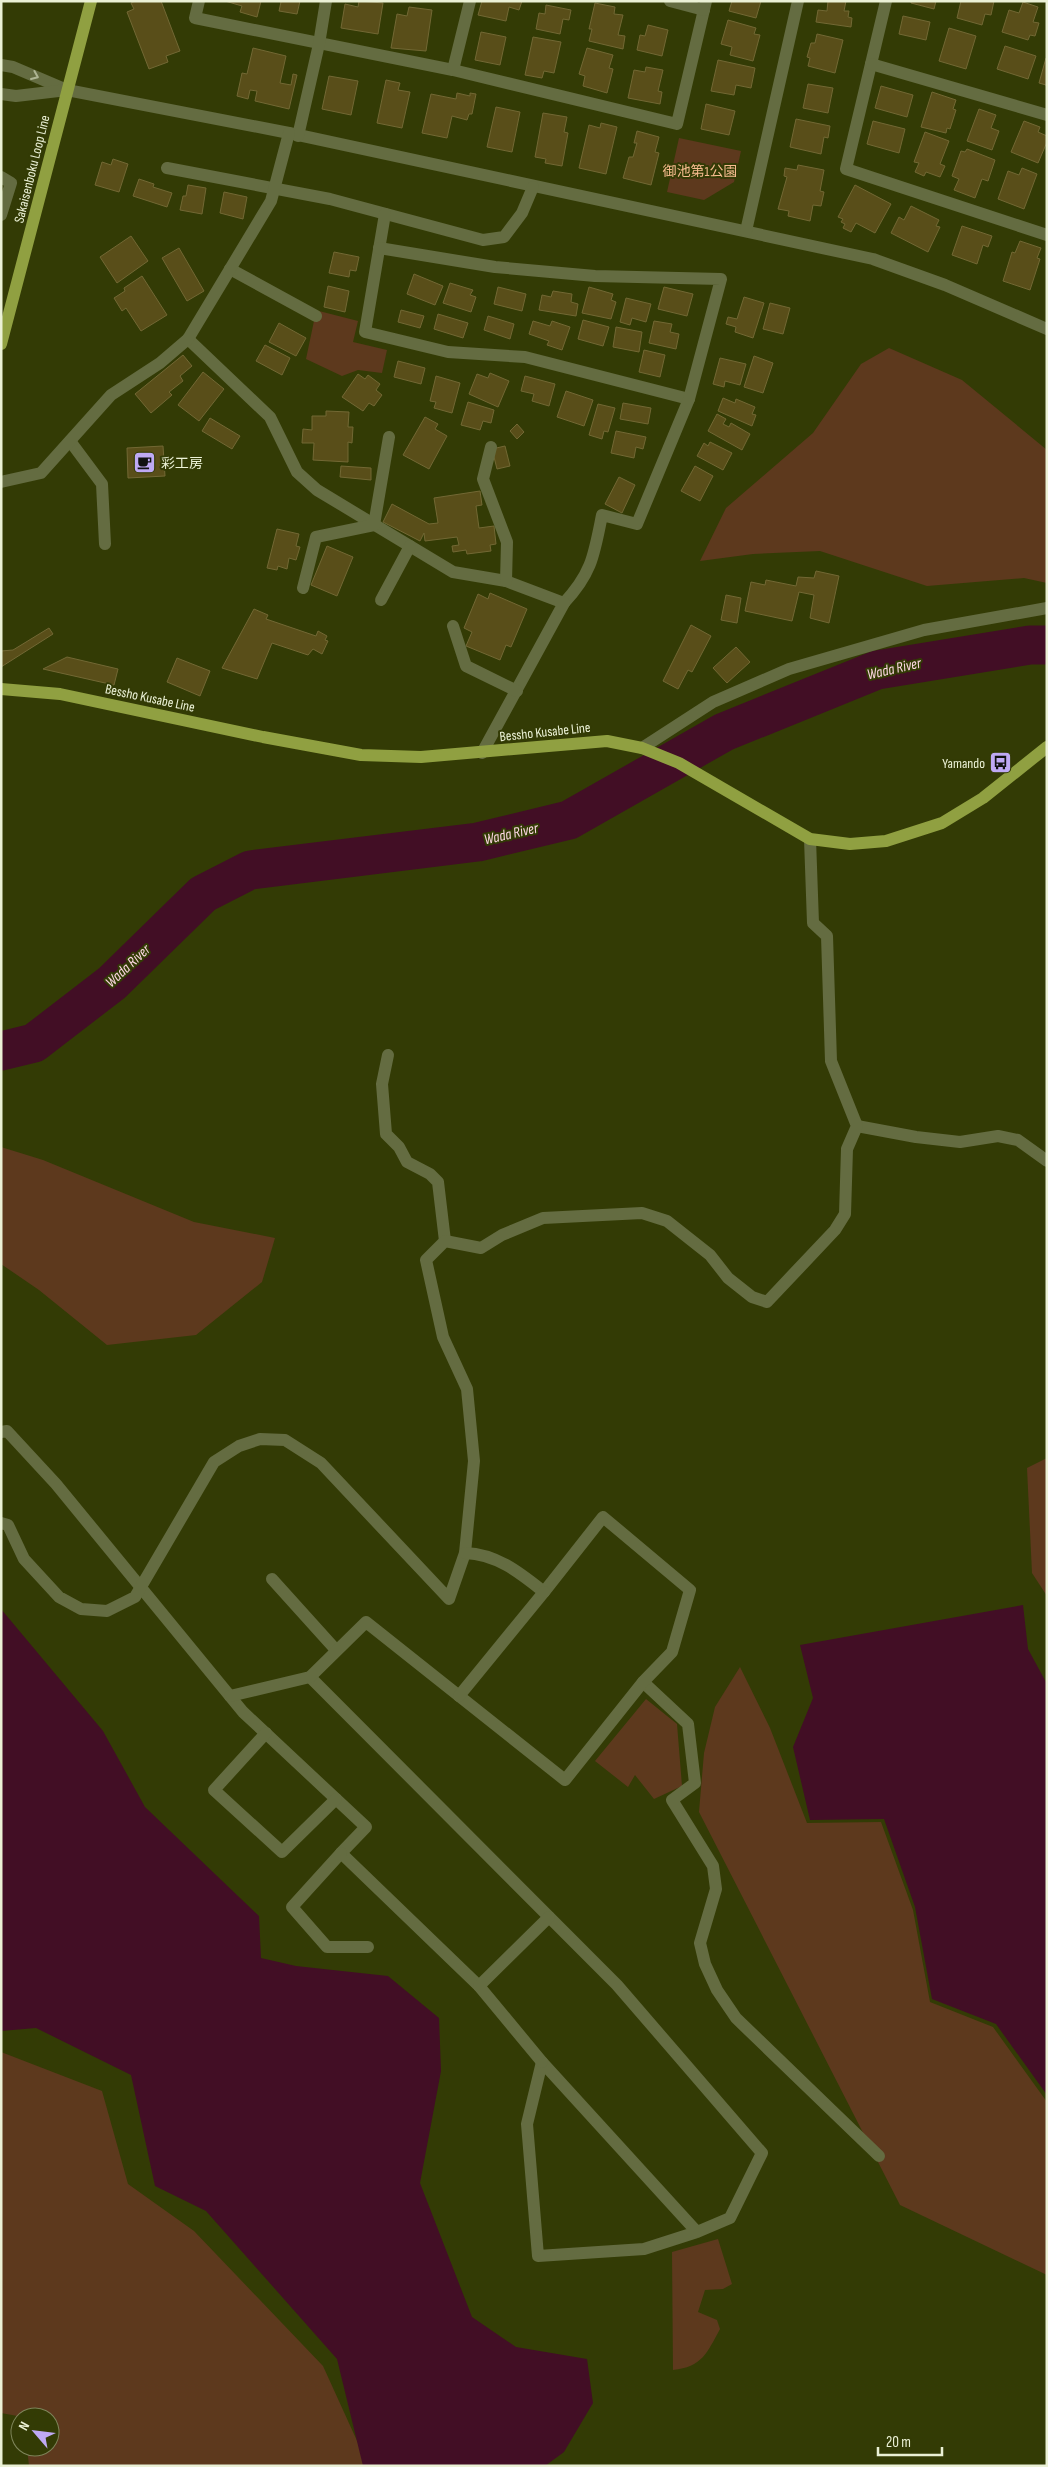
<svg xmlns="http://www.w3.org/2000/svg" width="1048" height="2467" viewBox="0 0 1048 2467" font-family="'Sofia Sans Condensed','Noto Sans JP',sans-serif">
  <rect width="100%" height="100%" fill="#333b05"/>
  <!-- green -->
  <g fill="#5d391d">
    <polygon points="679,138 741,151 734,182 704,200 667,192"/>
    <polygon points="319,311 358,321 353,342 387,350 382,373 358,370 342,376 306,359 314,321"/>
    <polygon points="889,348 962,380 1047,450 1047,583 1024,578 927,586 820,551 753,554 700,561 726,508 813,433 861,364"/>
    <polygon points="1,1147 43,1160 194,1222 275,1238 262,1282 196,1335 107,1345 39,1290 1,1264"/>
    <polygon points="1047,1458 1047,1596 1032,1573 1027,1468"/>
    <polygon points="740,1667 770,1728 807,1823 881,1822 913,1910 930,2002 993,2027 1047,2102 1047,2275 900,2205 699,1812 704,1753 715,1707"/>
    <polygon points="646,1699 677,1724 682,1786 654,1799 635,1775 628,1787 595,1761"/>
    <polygon points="1,2052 102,2091 128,2184 194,2231 323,2366 368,2465 370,2466 29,2466 27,2447 50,2447 50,2417 23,2417 1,2413"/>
    <path d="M718,2239L732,2284L723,2289L705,2290L698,2312L717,2320L720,2329C707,2353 702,2367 673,2370L672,2252Z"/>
  </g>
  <!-- water -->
  <g fill="#420e25">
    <polygon points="1023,1605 1028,1649 1047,1684 1047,2095 996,2024 932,1999 915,1907 884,1819 810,1820 793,1747 813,1698 800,1645"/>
    <polygon points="1,1609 103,1731 145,1807 259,1916 261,1958 296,1966 388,1976 439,2018 441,2071 420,2183 472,2317 516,2347 587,2359 593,2403 564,2452 545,2466 363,2466 337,2359 206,2211 155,2186 131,2075 36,2028 1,2031"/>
  </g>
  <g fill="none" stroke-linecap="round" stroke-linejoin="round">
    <!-- river -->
    <polyline stroke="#420e25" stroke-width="39" points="1,1051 34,1043 112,983 203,894 250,870 478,842 569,820 724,732 877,670 1030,645 1047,645"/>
  </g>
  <!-- building -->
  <g fill="#594e19" stroke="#726834">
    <polygon points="135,1 161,1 180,51 166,56 168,62 149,69 127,12 134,9 131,3"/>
    <polygon points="225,1 261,1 257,17 240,12 242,6"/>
    <polygon points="278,1 300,1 297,14 279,11 281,2"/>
    <polygon points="359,1 383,3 378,34 341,28 345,4 358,7"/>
    <polygon points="482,1 522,1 519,10 509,7 506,21 478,15"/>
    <polygon points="732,1 761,1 756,18 729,11"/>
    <polygon points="828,1 846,1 844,11 849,11 848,17 852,18 851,27 816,22 818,10 827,11"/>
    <polygon points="911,1 936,1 934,9 911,3"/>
    <polygon points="961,1 994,1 991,15 985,14 982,25 957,18"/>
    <polygon points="1023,2 1038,7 1033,22 1039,23 1035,36 1030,35 1028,40 1002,32 1009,10 1019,13"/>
    <polygon points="595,3 615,7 614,14 623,15 618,35 625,36 623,49 589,41 592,29 589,29"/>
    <polygon points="546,5 571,10 569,20 563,19 560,34 536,29 539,13 545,14"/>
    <polygon points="409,7 432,10 426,51 391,48 397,14 407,16"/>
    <polygon points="903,16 930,22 926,40 899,34"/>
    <polygon points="728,20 756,28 754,34 760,35 753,61 730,55 732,47 721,44"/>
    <polygon points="648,25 668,30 662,56 637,50 640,35 645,36"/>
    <polygon points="949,28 976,36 966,69 939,61"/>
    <polygon points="481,32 506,37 500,65 475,60"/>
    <polygon points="817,34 843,40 835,73 808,66 810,58 807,57 811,43 815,43"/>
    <polygon points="533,37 561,42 554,73 544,71 542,78 525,75"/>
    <polygon points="1005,46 1036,56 1028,79 997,69"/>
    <polygon points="253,48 286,56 280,83 291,85 293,74 297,75 289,109 255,101 257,91 250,90 248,99 237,96 242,73 247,74"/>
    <polygon points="587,48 613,55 609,68 613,69 607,93 583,86 585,76 579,74"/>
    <polygon points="1046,58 1047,59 1047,88 1046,85 1039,83"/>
    <polygon points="718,60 755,68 751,88 736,85 734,95 711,91"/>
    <polygon points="646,67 663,70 658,91 662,92 660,104 628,98 634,70 645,72"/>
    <polygon points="329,76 358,81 351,115 322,109"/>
    <polygon points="386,80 400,83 398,90 410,92 402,128 377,123"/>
    <polygon points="808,84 833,88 828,113 803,108"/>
    <polygon points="881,86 913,95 907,117 875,108"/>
    <polygon points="932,92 956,100 953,109 956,110 950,129 947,128 946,133 921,127"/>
    <polygon points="457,93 470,96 470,93 476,94 472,114 469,114 467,120 452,116 447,138 422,133 431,94 456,99"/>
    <polygon points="706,104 735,111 729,135 701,129"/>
    <polygon points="496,107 520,112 512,152 487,147"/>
    <polygon points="979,109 996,115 991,128 999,131 992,150 967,141"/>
    <polygon points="543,113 567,117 564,132 568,133 562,166 545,163 546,159 535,157"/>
    <polygon points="796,119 830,126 828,138 824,137 821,154 790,147"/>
    <polygon points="873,121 905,129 899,153 867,144"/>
    <polygon points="1024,121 1040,127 1038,132 1047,136 1047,142 1038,163 1011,152"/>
    <polygon points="601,123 617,127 606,174 579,168 589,125 600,128"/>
    <polygon points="637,131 659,137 655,152 659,153 651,185 623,178 629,157 633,157 637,143 634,143"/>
    <polygon points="925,132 949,141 940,164 945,166 940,177 926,172 924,176 915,172 919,163 914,162"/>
    <polygon points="967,149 995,160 988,181 982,179 975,198 954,190 959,179 952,176 961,151 965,152"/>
    <polygon points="113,159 128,164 119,192 95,185 102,162 111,165"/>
    <polygon points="798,165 824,170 820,191 824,192 821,206 813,205 810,221 788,216 789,211 778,209 787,177 784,176 785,168 797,170"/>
    <polygon points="1022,168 1037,174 1024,209 998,199 1008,171 1019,175"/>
    <polygon points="139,179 154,184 153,187 172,193 167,207 133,196"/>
    <polygon points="188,185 206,188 202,214 180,210 183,196 186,196"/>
    <polygon points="855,185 891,204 875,233 856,223 851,232 843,228 845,224 841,222 843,219 838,217"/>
    <polygon points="224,192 247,197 243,219 220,213"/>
    <polygon points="911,206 939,220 936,226 940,227 928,252 891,233 899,217 904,220"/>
    <polygon points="962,226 992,236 988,247 983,245 977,264 952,255"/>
    <polygon points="131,236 148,261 117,283 100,257"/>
    <polygon points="1020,241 1041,248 1037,258 1040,259 1030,290 1003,281 1012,252 1015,253"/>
    <polygon points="179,248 204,291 187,301 162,258"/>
    <polygon points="334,252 359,257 356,271 350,270 349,277 329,273"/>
    <polygon points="414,274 443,286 435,305 407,294"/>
    <polygon points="142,276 167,315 141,331 126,308 122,311 114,298 125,291 124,288"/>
    <polygon points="450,283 473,290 470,295 476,297 471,312 443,303"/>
    <polygon points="328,286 349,291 345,312 324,307"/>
    <polygon points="498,287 526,294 522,311 494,304"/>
    <polygon points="589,287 613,294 611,300 616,302 611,319 582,313"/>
    <polygon points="664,287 693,294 687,316 658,309"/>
    <polygon points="553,291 572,294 571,302 578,304 576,316 539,310 542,295 551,297"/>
    <polygon points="744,297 764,303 753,338 735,332 736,327 726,324 728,317 737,319"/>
    <polygon points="626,298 651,304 646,322 632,318 630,325 620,322"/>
    <polygon points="770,303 790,308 783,334 763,329"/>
    <polygon points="401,310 424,316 420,328 398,322"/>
    <polygon points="438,314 468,323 463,338 434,329"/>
    <polygon points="488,316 514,324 510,339 484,330"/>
    <polygon points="583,320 609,327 603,346 578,339"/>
    <polygon points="533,321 550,326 552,321 570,327 562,350 547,345 549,341 529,334"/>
    <polygon points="654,321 672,324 670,332 679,334 676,349 649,343"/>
    <polygon points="279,323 306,338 296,356 269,342"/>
    <polygon points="616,327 642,332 639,352 613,347"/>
    <polygon points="265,345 290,358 282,375 256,361"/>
    <polygon points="644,350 665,355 660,377 639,372"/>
    <polygon points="183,355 192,366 180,376 183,381 169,392 172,395 151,413 135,394"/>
    <polygon points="754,356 773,363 763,393 744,387"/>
    <polygon points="720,358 746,364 740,385 725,381 724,387 713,384"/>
    <polygon points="398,361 425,368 421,384 394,377"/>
    <polygon points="203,372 224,389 199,421 178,405"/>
    <polygon points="490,373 509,381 498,407 469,394 477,374 488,378"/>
    <polygon points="358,374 365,379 368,375 380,384 376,390 382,395 374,406 369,403 363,411 342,397"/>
    <polygon points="436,376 460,383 452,413 434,408 436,402 430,401"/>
    <polygon points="525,376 555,384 549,406 532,401 534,394 521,391"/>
    <polygon points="566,391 593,400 584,426 557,417"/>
    <polygon points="723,398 735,403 736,399 755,407 752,414 756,415 752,426 718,411"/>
    <polygon points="468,402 494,410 491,423 483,421 480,430 461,425"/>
    <polygon points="623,403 651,408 648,424 620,419"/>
    <polygon points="598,404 615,408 608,432 604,431 602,439 589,435"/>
    <polygon points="326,411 349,412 348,427 353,427 352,443 348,442 348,462 313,460 314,443 302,443 303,429 312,430 312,416 326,416"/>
    <polygon points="717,414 726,419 723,424 729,427 731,423 750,434 742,450 708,431"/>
    <polygon points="425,417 438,424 435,429 447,436 429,469 403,455"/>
    <polygon points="210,418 240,436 232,449 202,431"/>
    <polygon points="517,424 524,432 517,439 510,431"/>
    <polygon points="616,431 646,437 643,449 636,447 634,458 611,453"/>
    <polygon points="710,442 732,453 723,470 697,456 704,443 708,446"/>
    <polygon points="163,446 165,476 128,478 127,448"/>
    <polygon points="505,446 510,466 497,469 492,449"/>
    <polygon points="341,466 371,468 371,480 340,477"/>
    <polygon points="695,466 713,476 700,501 681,491"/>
    <polygon points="619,477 635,485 622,513 605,504"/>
    <polygon points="480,491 482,505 476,506 479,528 494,526 496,544 490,545 491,551 467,554 466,550 453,552 452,546 459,545 457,537 425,541 424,533 420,541 383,522 392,504 429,524 438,523 434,498"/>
    <polygon points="277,529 299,534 296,546 300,547 296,560 289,558 287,569 278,566 277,570 267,568"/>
    <polygon points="327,546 353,557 337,596 311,585"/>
    <polygon points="816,571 839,576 829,623 810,618 814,595 799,592 792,621 745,611 751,582 765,585 766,580 796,586 798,577 814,578"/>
    <polygon points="490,593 527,609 511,647 506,645 500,660 466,646 472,632 464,628 478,594 488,599"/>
    <polygon points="726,595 741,598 737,623 721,620"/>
    <polygon points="254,609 268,615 266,619 316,636 318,631 327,636 325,640 328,641 322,654 313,649 308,655 272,643 257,679 222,668"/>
    <polygon points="691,625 711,636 692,672 688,670 678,689 663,681"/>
    <polygon points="49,628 53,634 1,667 1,651 13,650"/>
    <polygon points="736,647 750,662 727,683 713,668"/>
    <polygon points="67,657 118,669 114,685 43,669"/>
    <polygon points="177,658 210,671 200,696 167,682"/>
  </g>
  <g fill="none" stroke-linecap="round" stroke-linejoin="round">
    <!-- minor -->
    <g stroke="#646c41" stroke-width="12">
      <polyline points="199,1 195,18 453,70"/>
      <polyline points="470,1 453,70 677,124 706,1"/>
      <polyline points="670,1 704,10"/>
      <polyline points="886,1 846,169 1047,235"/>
      <polyline points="871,64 1047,115"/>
      <polyline points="1,65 13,67 67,90 289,133 873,259 945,285 1047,329"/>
      <polyline points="1,94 16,96 67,90"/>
      <polyline points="298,136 319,44 326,1"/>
      <polyline points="167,168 330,199 483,240 504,237 522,213 533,187"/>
      <polyline points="1,177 11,183 1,215"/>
      <polyline points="385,214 365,332 448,352 525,357 689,399"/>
      <polyline points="746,231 798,1"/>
      <path d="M379,248L495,267L595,276L721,279L689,399L637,524L602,515C594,555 592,573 564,603"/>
      <polyline points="230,269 316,316"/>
      <polyline points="188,339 270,417 297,472 317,490 453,572 506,581 564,603 482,753"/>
      <polyline points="70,441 102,484 105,544"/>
      <polyline points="491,447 483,479 507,542 506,581"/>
      <polyline points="1,482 41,473 111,395 160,363 188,339 271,201 289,133"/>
      <polyline points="303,588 316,537 374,525 389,437"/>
      <polyline points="381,600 410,546"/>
      <polyline points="453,626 466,666 517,691"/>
      <polyline points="642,748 713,702 789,669 924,630 1047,608"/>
      <polyline points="388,1055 382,1084 386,1134 399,1147 407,1162 430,1174 438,1182 445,1241"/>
      <polyline points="857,1126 916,1137 960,1142 998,1136 1018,1140 1047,1161"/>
      <polyline points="1,1432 7,1431 56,1484 243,1712 366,1827 341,1853 479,1986"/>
      <polyline points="1,1523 8,1525 24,1559 59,1597 81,1609 107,1611 135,1597 214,1462 239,1446 260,1439 285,1440 321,1463 449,1599 465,1553 474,1461 467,1389 443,1337 426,1260 445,1241 481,1248 502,1235 543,1218 642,1213 667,1221 710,1255 728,1278 752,1297 767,1302 835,1230 845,1214 847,1149 857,1126 831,1061 827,936 813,923 810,839"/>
      <polyline points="272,1579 336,1650"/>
      <polyline points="310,1677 617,1985 762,2153 730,2218 697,2232 644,2249 538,2256 527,2124 542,2062 697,2232"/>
      <polyline points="643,1682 688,1724 695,1783 672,1800 713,1866 716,1889 700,1943 705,1964 717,1990 736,2018 879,2156"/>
      <path d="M230,1696L310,1677L366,1622L565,1780L643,1682L672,1652L690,1590L603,1517L544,1592C520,1573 497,1554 465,1553"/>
      <polyline points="459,1696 544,1592"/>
      <polyline points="266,1733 214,1790 282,1852 336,1799"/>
      <polyline points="341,1853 292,1907 327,1947 368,1947"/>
      <polyline points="542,2062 479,1986 549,1917"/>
    </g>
    <!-- major -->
    <g stroke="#90a041" stroke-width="12">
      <polyline points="1,344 91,1"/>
      <polyline points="1,689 60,694 263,737 361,755 421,757 607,741 642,748 679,763 810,839 850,844 886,841 942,823 983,798 1047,747"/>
    </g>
  </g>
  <!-- one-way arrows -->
  <defs><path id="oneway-chevron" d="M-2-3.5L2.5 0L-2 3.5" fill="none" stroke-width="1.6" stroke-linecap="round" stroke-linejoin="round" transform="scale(1.25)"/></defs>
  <use stroke="#aeb593" href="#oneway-chevron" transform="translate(35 76) rotate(23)"/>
  <!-- icons -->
  <defs>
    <symbol id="cafe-square" viewBox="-11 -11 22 22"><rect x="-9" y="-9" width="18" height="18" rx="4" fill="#bfa9f4" stroke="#333b05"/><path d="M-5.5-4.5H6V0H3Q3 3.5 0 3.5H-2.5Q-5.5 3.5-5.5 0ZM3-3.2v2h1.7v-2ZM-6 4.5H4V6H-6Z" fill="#111"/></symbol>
    <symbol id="bus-square" viewBox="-11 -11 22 22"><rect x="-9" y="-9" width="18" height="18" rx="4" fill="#bfa9f4" stroke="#333b05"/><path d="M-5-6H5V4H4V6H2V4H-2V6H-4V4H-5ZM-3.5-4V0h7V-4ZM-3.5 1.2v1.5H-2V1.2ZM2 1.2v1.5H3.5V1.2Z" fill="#111"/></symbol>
  </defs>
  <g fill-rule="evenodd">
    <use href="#cafe-square" x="132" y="450" width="25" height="25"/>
    <use href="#bus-square" x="988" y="750" width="25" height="25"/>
  </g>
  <g text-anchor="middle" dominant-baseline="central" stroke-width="4" stroke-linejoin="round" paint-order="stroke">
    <!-- street labels -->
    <g font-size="14" fill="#ebf1d6" stroke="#333b05">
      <text transform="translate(32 169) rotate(-76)">Sakaisenboku Loop Line</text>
      <text transform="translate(150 698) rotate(12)">Bessho Kusabe Line</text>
      <text transform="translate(545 732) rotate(-6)">Bessho Kusabe Line</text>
    </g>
    <!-- park labels -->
    <g font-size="14" fill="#f6bb8f" stroke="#333b05">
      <text x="700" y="171">御池第1公園</text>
    </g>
    <!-- poi labels -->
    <g font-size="14" fill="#ebf1d6" stroke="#333b05" text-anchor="start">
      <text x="161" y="463">彩工房</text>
      <text x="985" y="763" text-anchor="end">Yamando</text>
    </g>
    <!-- water labels -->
    <g font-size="15" font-style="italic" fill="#fdd7e3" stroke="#333b05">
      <text transform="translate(894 669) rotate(-13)">Wada River</text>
      <text transform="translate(511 834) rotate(-13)">Wada River</text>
      <text transform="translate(128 966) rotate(-43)">Wada River</text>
    </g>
  </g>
  <!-- border -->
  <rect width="1048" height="2467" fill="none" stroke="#ebf1d6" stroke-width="5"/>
  <!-- north arrow -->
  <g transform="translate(35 2432) rotate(298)"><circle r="24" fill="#333b05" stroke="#7d8459"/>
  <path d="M0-4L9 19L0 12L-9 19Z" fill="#bfa9f4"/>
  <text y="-8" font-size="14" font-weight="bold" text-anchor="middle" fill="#ebf1d6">N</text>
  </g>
  <!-- scale -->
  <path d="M878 2447v8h64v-8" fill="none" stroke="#ebf1d6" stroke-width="2.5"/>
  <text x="886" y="2447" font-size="15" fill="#ebf1d6" stroke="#333b05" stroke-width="4" paint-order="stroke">20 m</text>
</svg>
